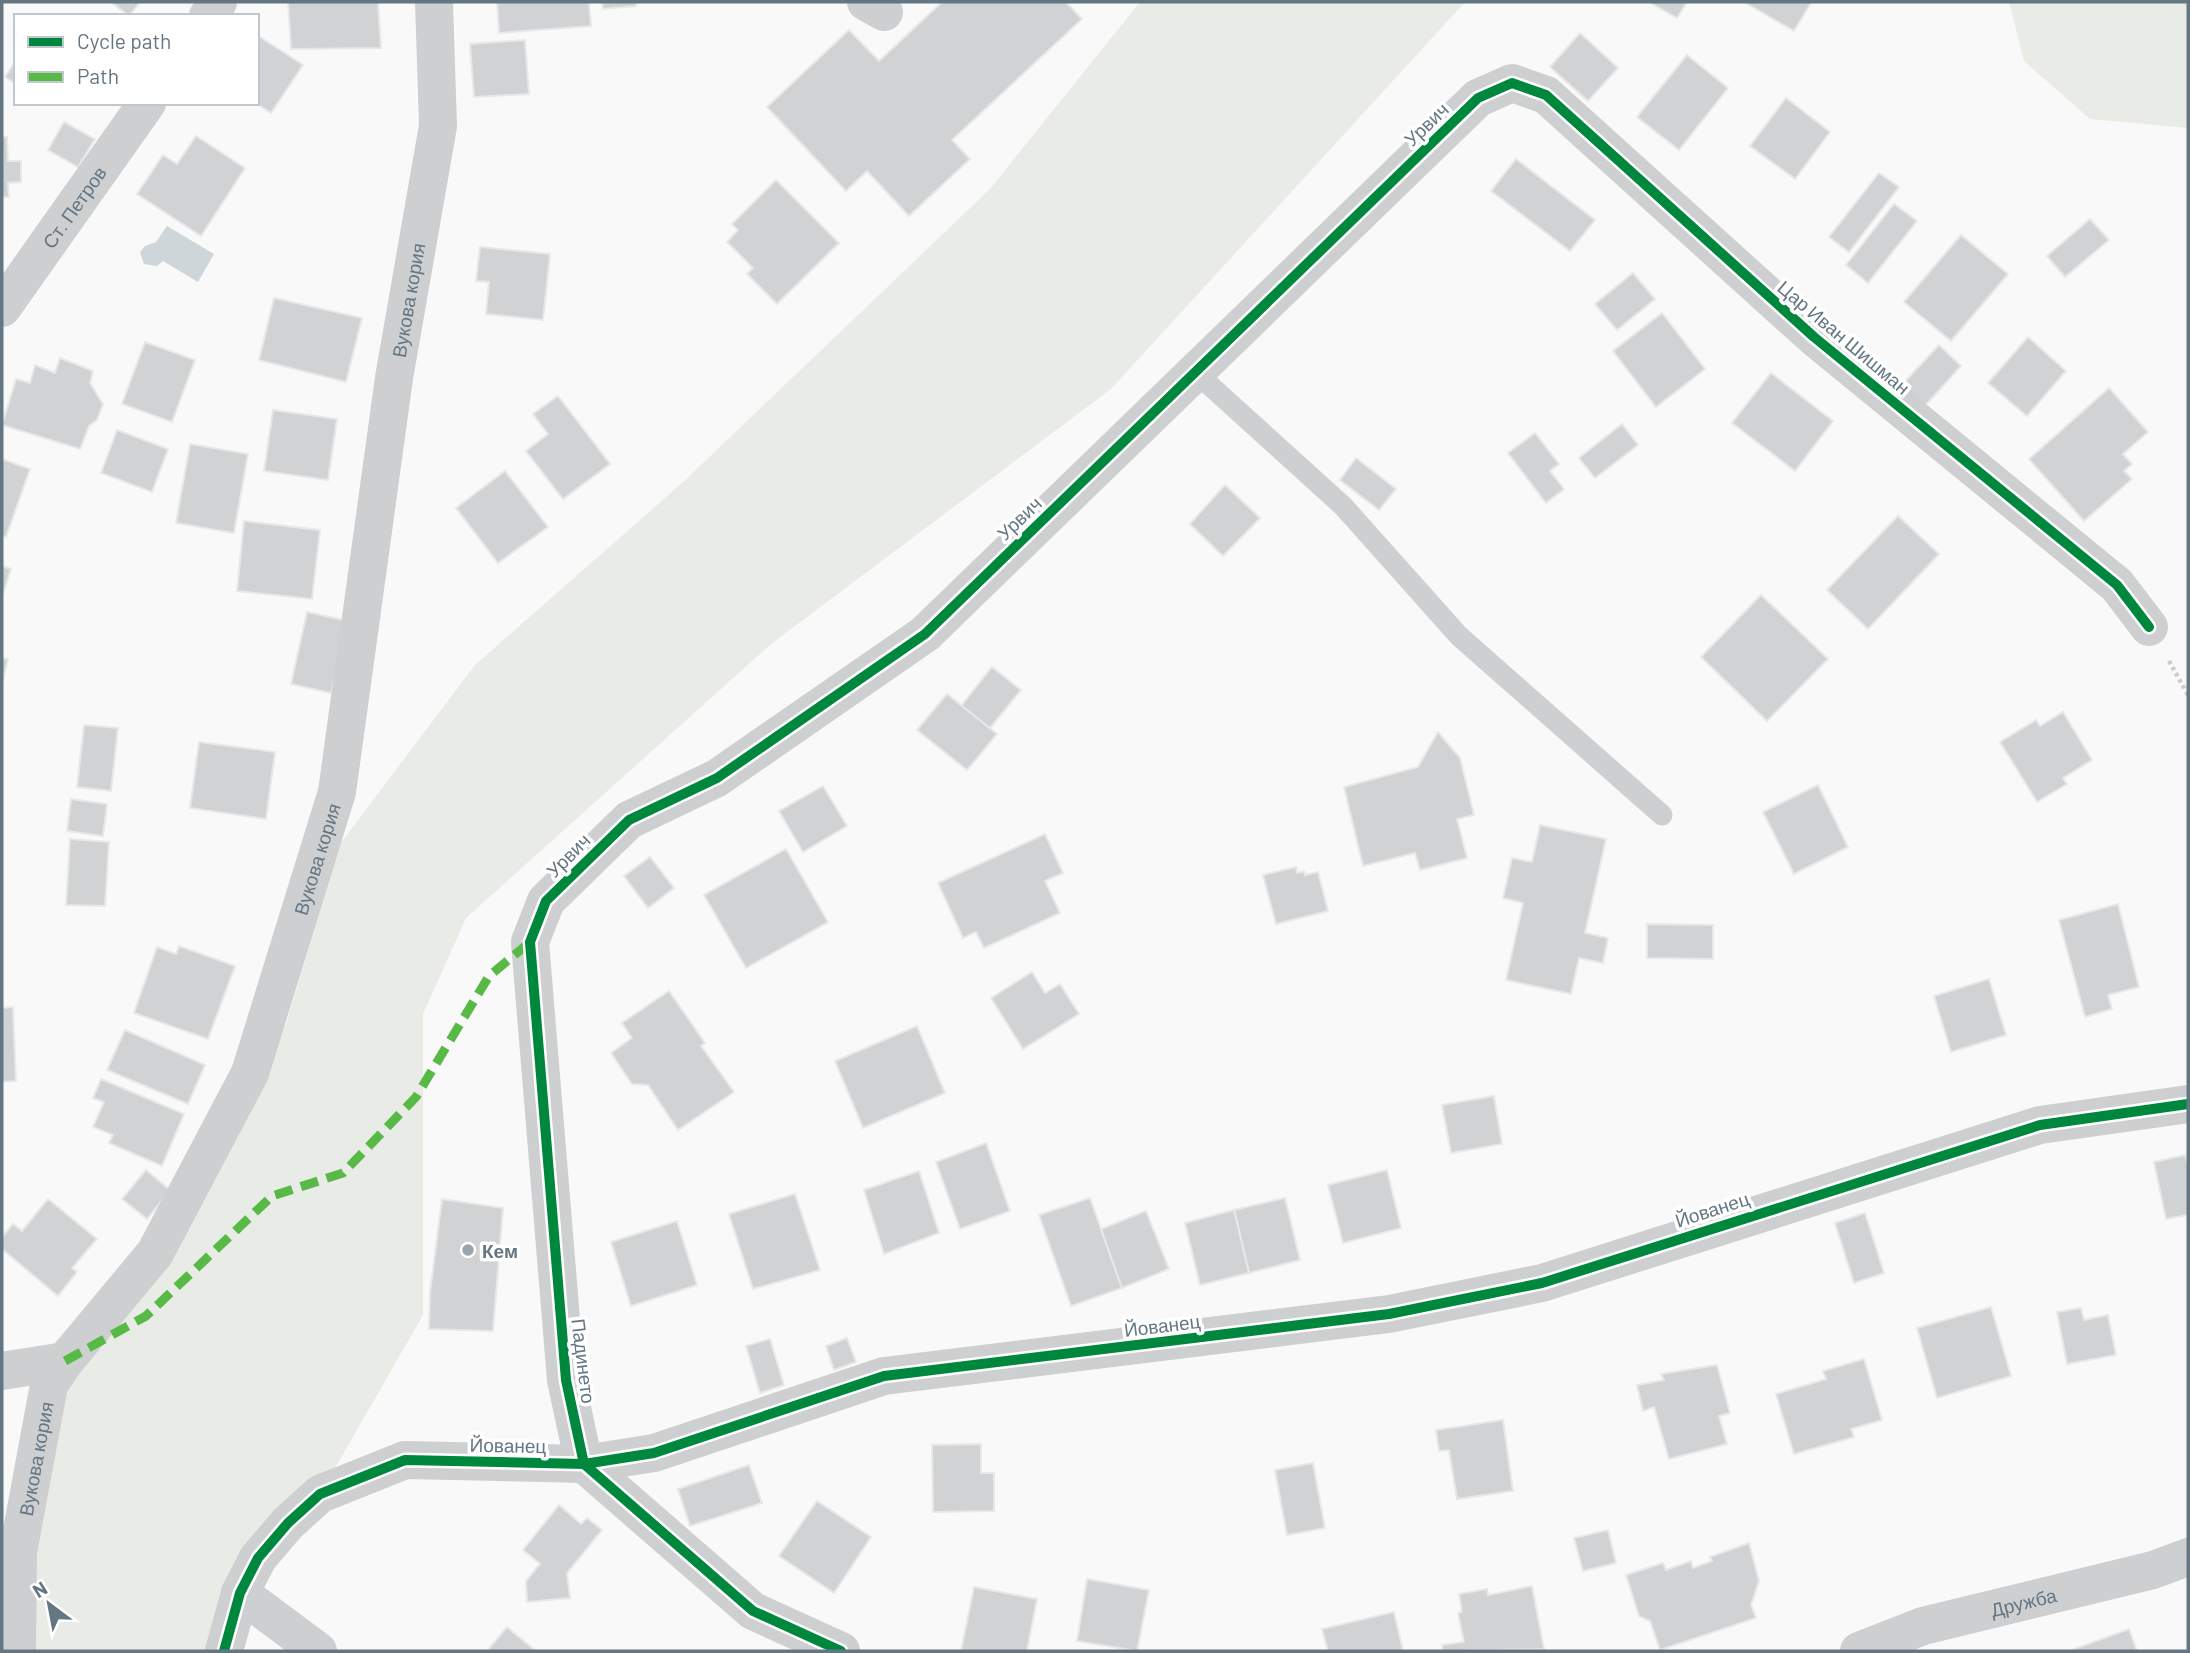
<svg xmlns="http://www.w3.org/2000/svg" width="2190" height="1653" viewBox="0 0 2190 1653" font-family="Barlow,sans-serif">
  <rect width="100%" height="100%" fill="#f9f9f9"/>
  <!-- green -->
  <g fill="#e8ebe6">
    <polygon points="1140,2 1465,2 1111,389 771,644 466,918 423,1014 423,1315 320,1494 288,1523 224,1651 25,1651 49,1385 220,1157 286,1024 340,844 475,665 681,484 990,189"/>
    <polygon points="2009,2 2188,2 2188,128 2090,119 2024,61"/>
  </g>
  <!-- water -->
  <polygon fill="#ced6d9" points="167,226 214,254 198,282 163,261 157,266 144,264 140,252 145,246 156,242"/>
  <!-- building -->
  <g fill="#d0d2d3" stroke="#e8e8e8" stroke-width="2">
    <polygon points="111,2 140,2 129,16"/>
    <polygon points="288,2 378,2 381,48 291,49"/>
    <polygon points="497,2 589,2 591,26 499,33"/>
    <polygon points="602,2 636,2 636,6 603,9"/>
    <polygon points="942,2 1066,2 1082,19 952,140 970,159 909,216 867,171 846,191 767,107 849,30 879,61"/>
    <polygon points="1649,2 1687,2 1677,18"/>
    <polygon points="1744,2 1810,2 1811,3 1794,31"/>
    <polygon points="1580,33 1618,68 1588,101 1550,67"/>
    <polygon points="257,35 303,65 271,113 256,103"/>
    <polygon points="525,40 529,94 474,97 470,44"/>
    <polygon points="1687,55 1728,88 1679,150 1637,117"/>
    <polygon points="16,60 16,84 5,77"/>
    <polygon points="1786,98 1830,132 1795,179 1750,146"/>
    <polygon points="64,122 95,139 78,167 48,150"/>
    <polygon points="196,136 245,168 201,236 137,194 163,155 177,164"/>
    <polygon points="2,137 7,137 8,161 21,161 21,182 8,183 9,197 2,197"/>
    <polygon points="1516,159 1595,220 1570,251 1491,191"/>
    <polygon points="1879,173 1899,187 1849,252 1829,237"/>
    <polygon points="776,180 839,243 777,304 747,274 753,268 727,242 738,230 732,224"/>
    <polygon points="1894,204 1917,221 1868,283 1846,265"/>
    <polygon points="2090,219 2109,240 2065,277 2047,256"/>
    <polygon points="1961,235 2008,274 1951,341 1904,302"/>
    <polygon points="480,247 550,254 543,320 486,314 489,282 476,281"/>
    <polygon points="1633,273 1655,299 1617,330 1595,304"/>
    <polygon points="274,298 362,318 346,382 259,360"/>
    <polygon points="1662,313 1705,369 1656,407 1613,351"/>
    <polygon points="2028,337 2066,371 2027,416 1988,383"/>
    <polygon points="145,342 195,360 172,422 122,404"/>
    <polygon points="1939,345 1961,366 1923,408 1900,387"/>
    <polygon points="60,358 93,371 90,383 103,404 97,420 89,426 80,449 2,425 16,379 30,383 35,365 55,373"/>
    <polygon points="1771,373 1833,421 1795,471 1732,423"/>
    <polygon points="2109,388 2148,432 2123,454 2132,464 2124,471 2132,479 2084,521 2029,459"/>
    <polygon points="558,396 610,464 563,499 526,451 548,434 533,414"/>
    <polygon points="273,410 337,419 328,480 264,471"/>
    <polygon points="1622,424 1638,445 1595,478 1579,458"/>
    <polygon points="117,430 168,449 152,492 101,473"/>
    <polygon points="1535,433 1559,464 1550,471 1564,489 1546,503 1508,453"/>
    <polygon points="190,444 248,454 234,533 176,523"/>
    <polygon points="1356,458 1396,489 1379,510 1340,480"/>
    <polygon points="2,459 30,469 6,537 2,536"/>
    <polygon points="505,471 548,527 498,563 456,508"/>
    <polygon points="1225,485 1260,518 1223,556 1190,524"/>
    <polygon points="1898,516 1939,554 1868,629 1827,590"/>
    <polygon points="244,521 320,530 312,599 237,591"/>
    <polygon points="2,566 11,569 2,597"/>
    <polygon points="1761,595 1828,659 1767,721 1701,657"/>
    <polygon points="307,612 348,621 331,693 291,684"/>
    <polygon points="2,658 8,659 2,684"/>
    <polygon points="992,667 1021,690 990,728 961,706"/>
    <polygon points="947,694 997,734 967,770 917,730"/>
    <polygon points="2063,712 2092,760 2063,778 2067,784 2037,802 2000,742 2036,720 2040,726"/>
    <polygon points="84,725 118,728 111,791 77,787"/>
    <polygon points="1438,732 1460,758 1474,815 1457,819 1467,858 1420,870 1415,853 1363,866 1344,787 1418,767"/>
    <polygon points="199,742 275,752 266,819 190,808"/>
    <polygon points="1818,785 1848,847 1794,874 1763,812"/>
    <polygon points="823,786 847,826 803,852 779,811"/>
    <polygon points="71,799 107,804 103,836 67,831"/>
    <polygon points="1540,825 1606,839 1585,933 1608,938 1603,963 1579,958 1571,994 1506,980 1523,903 1503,898 1512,858 1532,862"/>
    <polygon points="1045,834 1063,873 1045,881 1060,913 984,948 976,932 963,938 938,883"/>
    <polygon points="70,839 109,842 105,906 66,905"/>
    <polygon points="786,849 828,922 746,968 704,895"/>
    <polygon points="650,857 674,888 648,908 624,876"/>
    <polygon points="1296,867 1297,873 1304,871 1305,875 1318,872 1328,911 1276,924 1263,875"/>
    <polygon points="2118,904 2139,987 2108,995 2112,1009 2085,1017 2059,920"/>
    <polygon points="1647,924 1713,925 1713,959 1647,958"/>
    <polygon points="179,946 235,966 208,1039 134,1013 157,947 176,954"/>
    <polygon points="1032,972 1045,993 1060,984 1079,1014 1023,1049 991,998"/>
    <polygon points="1989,979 2006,1035 1951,1052 1934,996"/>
    <polygon points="669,991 705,1043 701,1046 734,1092 678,1130 648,1085 632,1084 611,1053 632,1038 622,1023"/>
    <polygon points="13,1007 16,1081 2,1082 2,1008"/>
    <polygon points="917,1026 945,1093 863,1128 835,1061"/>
    <polygon points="125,1030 205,1065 188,1104 107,1070"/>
    <polygon points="101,1079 184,1114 162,1166 109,1143 113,1135 93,1127 104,1102 93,1098"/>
    <polygon points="1494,1096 1502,1144 1451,1153 1442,1105"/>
    <polygon points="986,1143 1010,1211 960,1229 936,1162"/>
    <polygon points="2185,1155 2188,1165 2188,1215 2166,1219 2154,1162"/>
    <polygon points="146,1170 170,1190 147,1219 122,1199"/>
    <polygon points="1387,1170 1401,1228 1343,1243 1328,1185"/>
    <polygon points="919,1171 939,1233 884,1254 864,1190"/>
    <polygon points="795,1194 820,1270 753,1289 729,1214"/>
    <polygon points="1090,1198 1122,1288 1071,1306 1039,1215"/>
    <polygon points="1285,1198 1300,1260 1249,1273 1234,1210"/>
    <polygon points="48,1199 97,1239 72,1268 77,1272 58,1296 2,1249 2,1237 13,1224 22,1231"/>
    <polygon points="442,1199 503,1208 493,1331 429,1329 430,1292"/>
    <polygon points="1234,1210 1249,1273 1200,1285 1185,1223"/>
    <polygon points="1146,1211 1169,1269 1122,1288 1101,1229"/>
    <polygon points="1865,1213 1884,1273 1854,1283 1835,1223"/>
    <polygon points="677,1221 697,1285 631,1306 611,1242"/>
    <polygon points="1991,1307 2011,1376 1937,1398 1917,1328"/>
    <polygon points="2081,1308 2084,1320 2108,1315 2116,1355 2067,1364 2057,1312"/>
    <polygon points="847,1338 856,1362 834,1370 826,1346"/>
    <polygon points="770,1339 784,1385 760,1393 746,1346"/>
    <polygon points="1864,1359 1882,1420 1851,1429 1854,1437 1794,1454 1776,1394 1826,1379 1823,1371"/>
    <polygon points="1717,1365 1730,1413 1719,1416 1727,1444 1669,1459 1654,1407 1643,1411 1637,1385 1664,1380 1661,1374"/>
    <polygon points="1503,1420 1513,1491 1457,1499 1449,1450 1439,1451 1436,1430"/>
    <polygon points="981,1444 981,1473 994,1473 994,1511 933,1512 932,1445"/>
    <polygon points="1313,1463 1325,1528 1287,1535 1275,1470"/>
    <polygon points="749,1465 762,1503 690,1526 678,1489"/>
    <polygon points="817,1501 871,1537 834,1593 779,1556"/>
    <polygon points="559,1505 581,1524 587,1518 602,1530 567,1573 570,1598 527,1602 526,1581 540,1564 523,1550"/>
    <polygon points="1608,1530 1616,1563 1583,1571 1574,1538"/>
    <polygon points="1749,1543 1759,1581 1751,1605 1756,1618 1660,1650 1650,1621 1639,1616 1626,1575 1663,1563 1666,1570 1691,1561 1693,1568 1712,1561 1710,1557"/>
    <polygon points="1087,1579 1149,1590 1137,1651 1077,1641"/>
    <polygon points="1532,1586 1544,1649 1443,1651 1442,1645 1464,1642 1458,1613 1462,1612 1459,1594 1487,1589 1488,1595"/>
    <polygon points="974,1587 1037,1599 1027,1651 961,1651"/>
    <polygon points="1394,1612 1403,1651 1328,1651 1322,1629"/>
    <polygon points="507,1627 536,1651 487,1651"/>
    <polygon points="2129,1629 2137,1651 2075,1651 2074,1649"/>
  </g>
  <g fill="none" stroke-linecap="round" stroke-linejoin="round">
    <!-- path -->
    <polyline stroke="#cbcccd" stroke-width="4.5" stroke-dasharray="3.5 3.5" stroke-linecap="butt" points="2169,661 2188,695"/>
    <!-- lane -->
    <polyline stroke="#cecfd0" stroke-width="21" points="1194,371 1343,506 1459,636 1662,815"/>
    <!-- street -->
    <g stroke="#cecfd0" stroke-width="38">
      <polyline points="866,2 884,12"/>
      <polyline points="208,16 218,2"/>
      <path id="s1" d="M2,308L147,103"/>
      <polyline points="2,1371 65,1361"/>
      <polyline points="240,1593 318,1651"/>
      <path id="s2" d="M17,1651L18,1552L49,1385L65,1361L155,1253L250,1073L337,792L394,378L438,126L434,2"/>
      <polyline points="224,1651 240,1593 258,1558 288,1523 320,1494 405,1460 584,1464 654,1453 884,1376 1389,1314 1542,1283 2040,1125 2188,1104"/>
      <polyline points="841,1651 753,1611 584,1464 566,1380 530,942 546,901 629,820 717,778 925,634 1478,98 1512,83 1546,95 1814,337 2117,585 2149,627"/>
      <path id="s3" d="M1859,1651L1923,1626L2153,1570L2188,1557"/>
    </g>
    <!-- quiet -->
    <polyline stroke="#58b947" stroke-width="9" stroke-dasharray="18 9" stroke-linecap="butt" points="65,1361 146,1316 272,1196 343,1173 416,1097 489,976 530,942"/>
    <defs>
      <g id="cycleway">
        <polyline points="224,1651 240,1593 258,1558 288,1523 320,1494 405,1460 584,1464 654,1453 884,1376 1389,1314 1542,1283 2040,1125 2188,1104"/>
        <polyline points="841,1651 753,1611 584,1464 566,1380 530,942 546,901 629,820 717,778 925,634 1478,98 1512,83 1546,95 1814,337 2117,585 2149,627"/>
      </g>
    </defs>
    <!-- cycleway casing -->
    <use href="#cycleway" stroke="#fff" stroke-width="15"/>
    <!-- cycleway -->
    <use href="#cycleway" stroke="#00873e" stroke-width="10"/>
  </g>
  <!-- markers -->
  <circle fill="#99a4ac" stroke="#fff" stroke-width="2.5" cx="468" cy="1250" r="7"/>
  <g text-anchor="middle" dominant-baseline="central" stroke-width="7" stroke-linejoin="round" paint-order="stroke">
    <!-- street labels -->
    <g font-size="19" fill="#657683" stroke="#fff">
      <text transform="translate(1426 124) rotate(-44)">Урвич</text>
      <text stroke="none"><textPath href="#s1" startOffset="124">Ст. Петров</textPath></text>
      <text stroke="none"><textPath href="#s2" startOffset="1433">Вукова кория</textPath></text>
      <text transform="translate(1844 337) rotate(40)">Цар Иван Шишман</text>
      <text transform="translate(1019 518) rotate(-44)">Урвич</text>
      <text transform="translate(568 855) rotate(-45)">Урвич</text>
      <text stroke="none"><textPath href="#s2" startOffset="866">Вукова кория</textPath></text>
      <text transform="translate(1712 1209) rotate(-18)">Йованец</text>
      <text transform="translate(1162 1325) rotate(-7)">Йованец</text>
      <text transform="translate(584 1361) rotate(83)">Падинето</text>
      <text transform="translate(508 1445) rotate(1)">Йованец</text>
      <text stroke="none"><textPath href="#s2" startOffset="194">Вукова кория</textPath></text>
      <text stroke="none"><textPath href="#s3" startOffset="172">Дружба</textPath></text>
    </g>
    <!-- poi labels -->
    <g font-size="19" font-weight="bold" fill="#657683" stroke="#fff" text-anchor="start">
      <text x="482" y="1250">Кем</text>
    </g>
  </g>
  <!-- border -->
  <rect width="2190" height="1653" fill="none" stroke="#657683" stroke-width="7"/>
  <!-- legend -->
  <rect x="14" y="14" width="245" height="91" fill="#ffffff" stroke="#c1c8cd" stroke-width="2"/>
  <rect x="28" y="37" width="35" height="10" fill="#00873e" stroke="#c1c8cd" stroke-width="2"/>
  <text x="77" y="49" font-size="21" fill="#657683">Cycle path</text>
  <rect x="28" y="72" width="35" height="10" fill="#58b947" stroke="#c1c8cd" stroke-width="2"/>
  <text x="77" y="84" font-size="21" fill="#657683">Path</text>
  <!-- north arrow -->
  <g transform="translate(49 1604) rotate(328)" stroke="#ffffff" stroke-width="5" paint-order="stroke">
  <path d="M0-5L12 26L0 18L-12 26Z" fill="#657683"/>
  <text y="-10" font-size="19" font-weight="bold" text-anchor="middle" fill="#657683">N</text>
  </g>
</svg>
